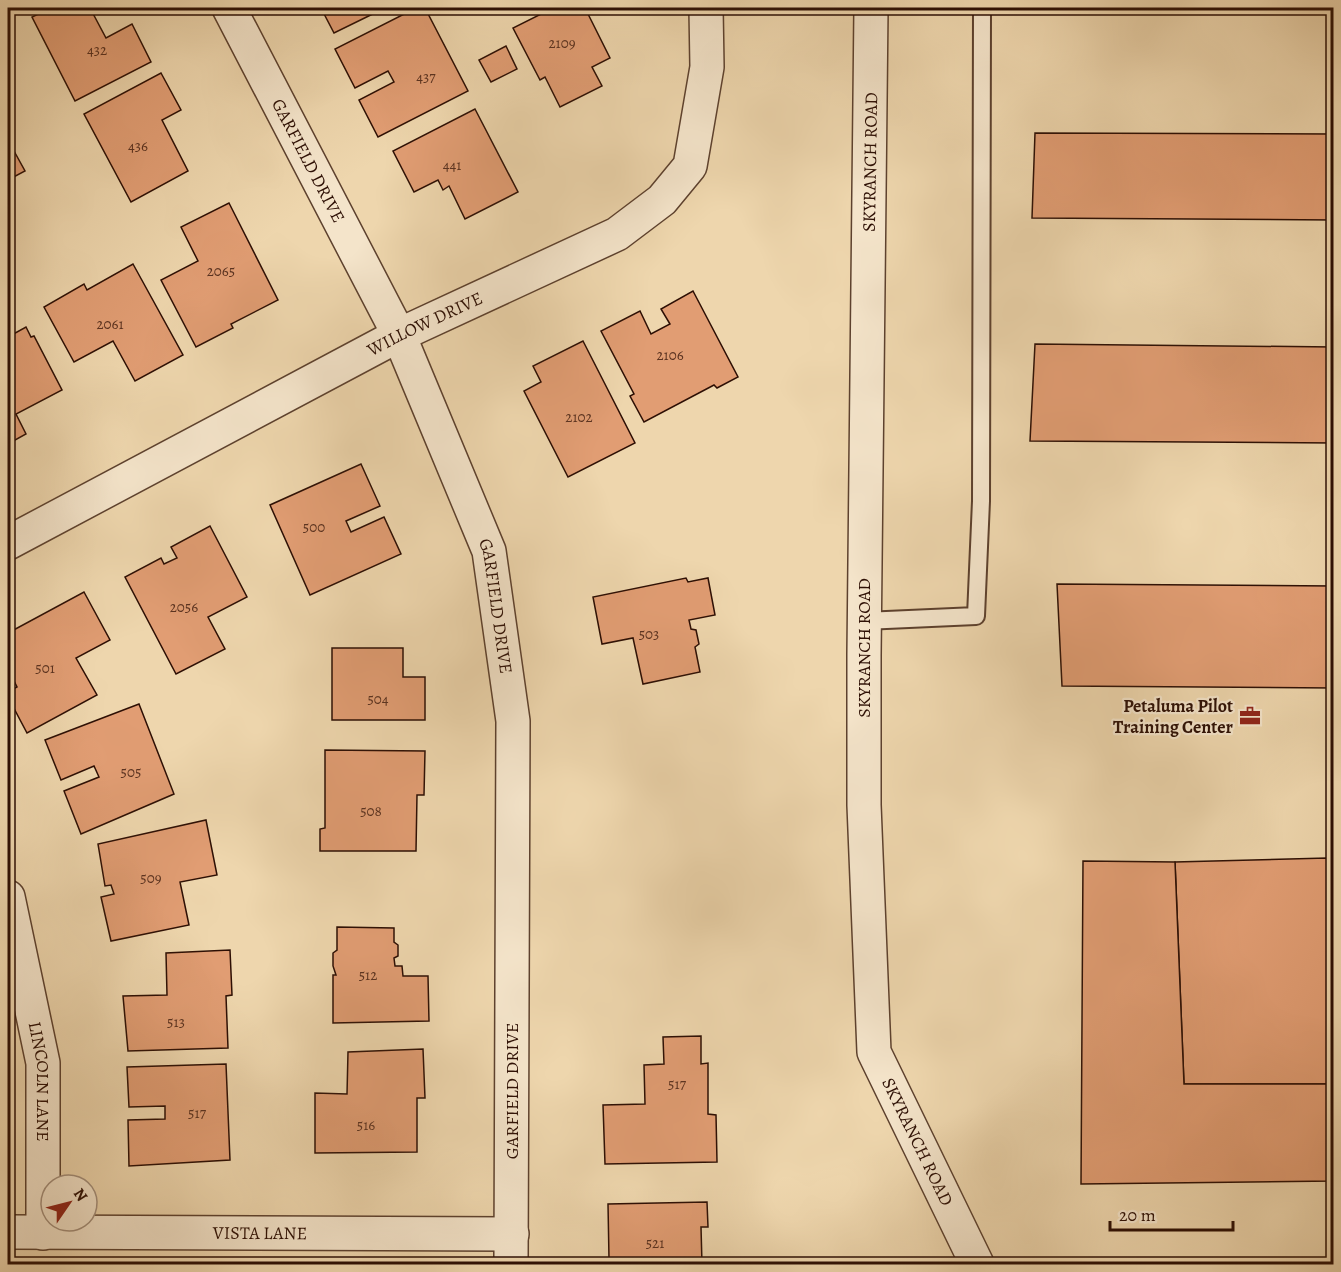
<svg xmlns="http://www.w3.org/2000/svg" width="1341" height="1272" viewBox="0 0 1341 1272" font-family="Alegreya,serif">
  <rect width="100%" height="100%" fill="#eed6ad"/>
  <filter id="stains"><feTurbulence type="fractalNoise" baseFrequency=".00333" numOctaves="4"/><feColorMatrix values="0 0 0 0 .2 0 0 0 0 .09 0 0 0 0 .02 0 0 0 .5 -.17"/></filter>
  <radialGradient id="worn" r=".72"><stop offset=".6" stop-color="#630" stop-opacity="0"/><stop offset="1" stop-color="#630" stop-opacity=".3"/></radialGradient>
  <!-- building -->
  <g fill="#e19d73" stroke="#2d0f04" stroke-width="1.5">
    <polygon points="51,8 90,8 106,38 132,24 151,62 75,101 32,17"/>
    <polygon points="321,8 385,8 334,33"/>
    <polygon points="416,8 425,8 468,91 378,137 359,100 394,82 388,71 355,88 335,49"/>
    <polygon points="553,8 585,8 610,58 592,67 602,86 560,107 545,77 540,80 513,28"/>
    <polygon points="506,46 517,69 491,82 479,60"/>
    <polygon points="161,73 181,110 162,120 188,171 131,202 84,114"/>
    <polygon points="475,109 518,192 465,219 449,186 443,190 438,180 414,192 393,151"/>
    <polygon points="1035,133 1334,134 1334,220 1032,218"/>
    <polygon points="14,151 25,171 8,180 8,154"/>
    <polygon points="229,203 278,300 231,324 233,328 196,347 161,280 198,261 181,227"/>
    <polygon points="133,264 183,355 135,381 113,341 74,362 44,307 84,284 87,290"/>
    <polygon points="693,291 738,377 717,388 714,385 644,422 630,396 634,394 601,331 640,311 651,334 670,324 661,309"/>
    <polygon points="26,327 31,337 34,336 62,390 16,414 26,434 8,444 8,337"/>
    <polygon points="583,341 635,443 568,477 524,391 541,382 533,366"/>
    <polygon points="1035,344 1334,347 1334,443 1030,441"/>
    <polygon points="361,464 380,506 346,521 351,532 384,517 401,554 310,595 270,505"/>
    <polygon points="210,526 247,597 208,617 225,649 176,674 125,577 161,558 164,564 177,558 171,547"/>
    <polygon points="686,578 688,582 708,578 715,615 689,620 691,629 696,630 699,644 695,647 700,672 643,684 633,638 602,644 593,597"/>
    <polygon points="1057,584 1334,586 1334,688 1062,686"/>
    <polygon points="84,592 110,640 76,658 97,695 27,733 8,697 8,692 17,687 12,677 8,679 8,633"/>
    <polygon points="332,648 403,648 403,677 425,677 425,720 332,720"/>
    <polygon points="139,704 174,794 81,834 64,791 99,777 94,766 61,780 45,740"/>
    <polygon points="325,750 425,751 424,795 417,795 416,851 320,851 320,829 325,828"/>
    <polygon points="206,820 217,875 180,882 189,925 111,941 101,897 114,894 111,885 105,886 98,844"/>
    <polygon points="1327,858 1329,1084 1184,1084 1175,862"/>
    <polygon points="1083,861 1175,862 1184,1084 1334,1084 1334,1181 1081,1184"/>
    <polygon points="337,927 394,928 394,942 398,945 398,956 394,958 395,966 402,966 403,976 428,976 429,1021 333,1023 333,975 336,975 333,966 333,953 337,950"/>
    <polygon points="230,950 232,995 226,996 228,1048 128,1051 123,996 167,995 166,953"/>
    <polygon points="701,1036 701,1064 708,1063 708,1114 716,1115 717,1162 605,1164 603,1105 645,1104 644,1065 664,1064 663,1037"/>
    <polygon points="423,1049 425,1098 417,1098 417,1152 315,1153 315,1093 347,1094 348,1052"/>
    <polygon points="226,1064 230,1160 129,1166 128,1120 165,1119 165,1106 129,1107 127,1067"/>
    <polygon points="707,1202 708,1227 701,1227 702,1264 603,1264 603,1259 609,1259 608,1204"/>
  </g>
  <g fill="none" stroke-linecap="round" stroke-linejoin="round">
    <defs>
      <polyline id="service" points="864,621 976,616 981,501 982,8"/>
      <g id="minor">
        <path id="s1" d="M229,8L399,335L489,551L513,721L511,1264"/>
        <path id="s2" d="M871,8L864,655V805L874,1052L977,1264"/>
        <path id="s3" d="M8,543L399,335L617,234L662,200L690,166L707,67L706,8"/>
        <path id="s4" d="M8,897L43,1063V1233"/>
        <path id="s5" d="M8,1232L512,1234"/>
      </g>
    </defs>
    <!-- service casing -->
    <use href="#service" stroke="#5d412e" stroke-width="20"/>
    <!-- minor casing -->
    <use href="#minor" stroke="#5d412e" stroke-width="36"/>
    <!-- service -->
    <use href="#service" stroke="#f4e4ca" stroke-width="16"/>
    <!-- minor -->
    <use href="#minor" stroke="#f4e4ca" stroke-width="33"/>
  </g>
  <!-- icons -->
  <defs>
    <symbol id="office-bare" viewBox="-9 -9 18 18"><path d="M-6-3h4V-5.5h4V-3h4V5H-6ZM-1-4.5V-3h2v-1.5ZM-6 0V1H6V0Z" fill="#8f2418" stroke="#f4e4ca" stroke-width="2.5" paint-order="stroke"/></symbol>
  </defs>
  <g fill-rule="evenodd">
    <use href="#office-bare" x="1235" y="701" width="30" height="30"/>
  </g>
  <g text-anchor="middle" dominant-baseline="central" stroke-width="4.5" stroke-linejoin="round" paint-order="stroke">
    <!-- number labels -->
    <g font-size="15" fill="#5a3220">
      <text x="562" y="43">2109</text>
      <text x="97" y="50">432</text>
      <text x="426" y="77">437</text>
      <text x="138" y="146">436</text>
      <text x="452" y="165">441</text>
      <text x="221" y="271">2065</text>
      <text x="110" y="324">2061</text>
      <text x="670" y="355">2106</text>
      <text x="579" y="417">2102</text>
      <text x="314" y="527">500</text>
      <text x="184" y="607">2056</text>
      <text x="649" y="634">503</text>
      <text x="45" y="668">501</text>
      <text x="378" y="699">504</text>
      <text x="131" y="772">505</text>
      <text x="371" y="811">508</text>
      <text x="151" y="878">509</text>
      <text x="368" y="975">512</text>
      <text x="176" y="1022">513</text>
      <text x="677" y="1084">517</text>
      <text x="197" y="1113">517</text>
      <text x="366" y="1125">516</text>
      <text x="655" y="1243">521</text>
    </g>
    <!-- street labels -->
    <g font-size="18" fill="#2d0f04" stroke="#f4e4ca">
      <text stroke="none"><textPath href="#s1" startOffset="172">GARFIELD DRIVE</textPath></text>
      <text transform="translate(870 162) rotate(-89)">SKYRANCH ROAD</text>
      <text stroke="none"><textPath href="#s3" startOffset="471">WILLOW DRIVE</textPath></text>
      <text stroke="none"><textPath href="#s1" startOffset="658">GARFIELD DRIVE</textPath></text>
      <text transform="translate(864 648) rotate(-90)">SKYRANCH ROAD</text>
      <text stroke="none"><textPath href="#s4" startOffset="188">LINCOLN LANE</textPath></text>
      <text transform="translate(512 1091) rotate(-90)">GARFIELD DRIVE</text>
      <text stroke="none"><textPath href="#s2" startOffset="1144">SKYRANCH ROAD</textPath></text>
      <text stroke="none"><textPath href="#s5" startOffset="252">VISTA LANE</textPath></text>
    </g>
    <!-- poi labels -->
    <g font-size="18" font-weight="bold" fill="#2d0f04" stroke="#f4e4ca" text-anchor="end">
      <text x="1233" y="706">Petaluma Pilot<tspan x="1233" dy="21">Training Center</tspan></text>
    </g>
  </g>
  <!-- margin -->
  <rect width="1341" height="1272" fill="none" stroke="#eed6ad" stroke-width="30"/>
  <rect x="9" y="9" width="1323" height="1254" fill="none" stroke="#2d0f04" stroke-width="3"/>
  <rect x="15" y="15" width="1311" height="1242" fill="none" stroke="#2d0f04" stroke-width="1.5"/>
  <!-- north arrow -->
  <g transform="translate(69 1203) rotate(55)"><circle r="28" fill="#f4e4ca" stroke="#a48f7b" stroke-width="1.5"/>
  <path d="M0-4.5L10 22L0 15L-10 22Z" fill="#8f2418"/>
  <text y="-9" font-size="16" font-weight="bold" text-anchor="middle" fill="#2d0f04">N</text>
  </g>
  <!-- scale -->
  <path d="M1110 1221v9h123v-9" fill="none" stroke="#2d0f04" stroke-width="3"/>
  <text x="1119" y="1221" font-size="18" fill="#2d0f04" stroke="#f4e4ca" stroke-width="4.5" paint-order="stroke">20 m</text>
  <rect width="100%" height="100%" filter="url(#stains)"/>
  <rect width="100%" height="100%" fill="url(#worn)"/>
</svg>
